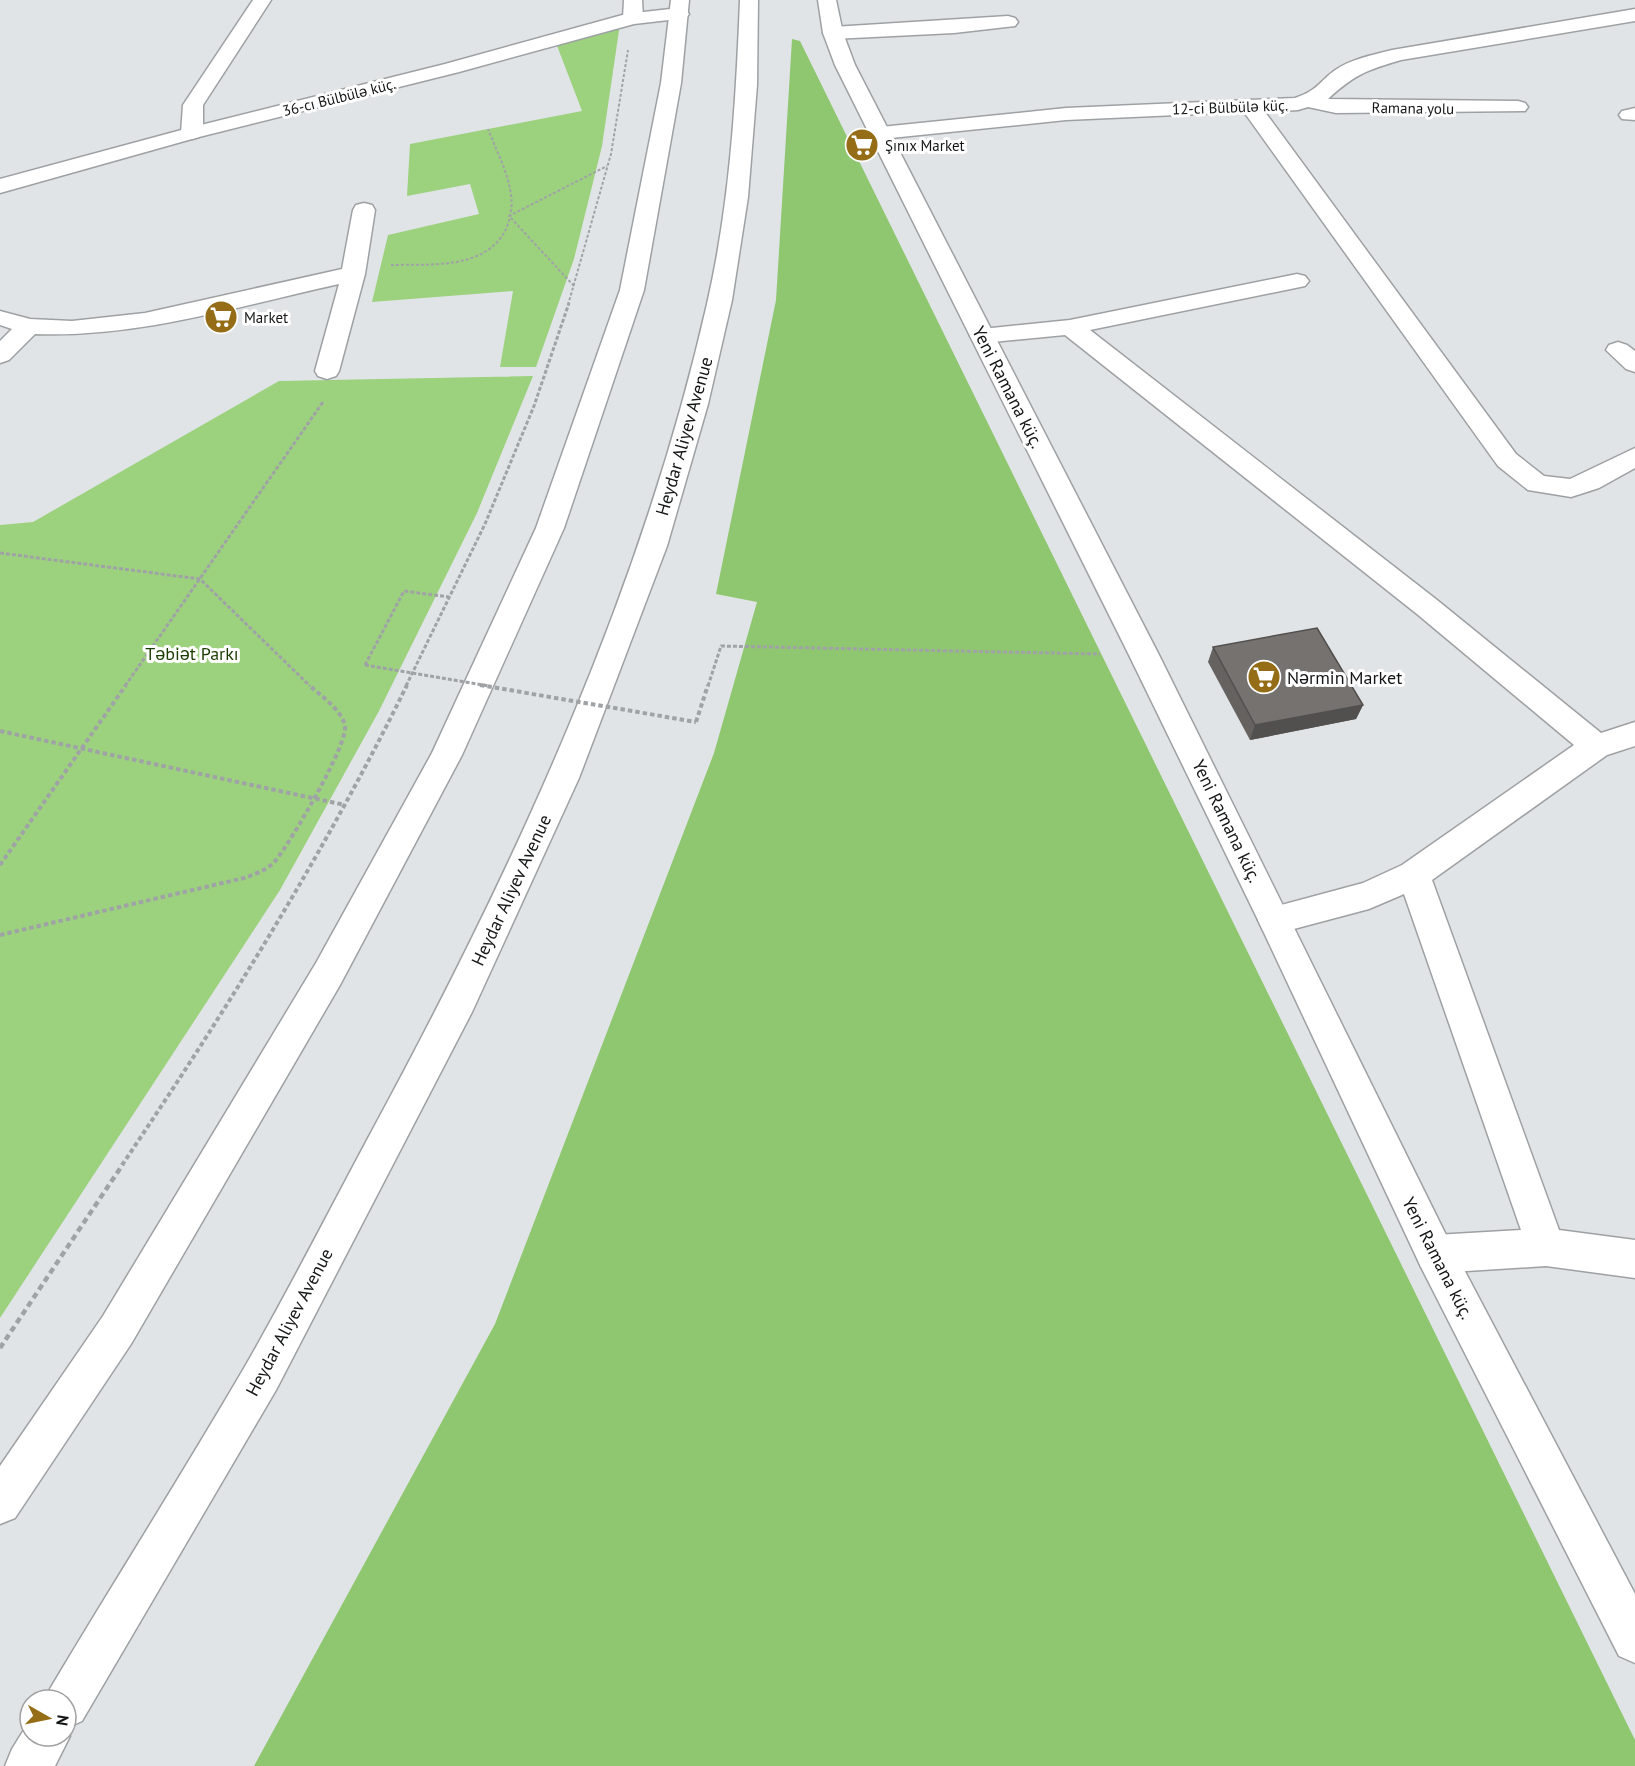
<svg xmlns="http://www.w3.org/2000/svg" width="1635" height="1766" viewBox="0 0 1635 1766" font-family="'PT Sans',sans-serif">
  <rect width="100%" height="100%" fill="#e1e4e7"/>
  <!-- green -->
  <g fill="#9cd27e">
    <polygon points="620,24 602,146 574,259 536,367 500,367 513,291 372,302 388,235 479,214 470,184 407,196 410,144 582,111 556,43"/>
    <polygon points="533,376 477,513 379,711 280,890 0,1318 0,525 33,522 279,381"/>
  </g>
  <!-- forest -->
  <polygon fill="#8fc770" points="792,39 800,41 1635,1740 1635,1766 254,1766 495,1324 714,753 757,602 716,594 776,300"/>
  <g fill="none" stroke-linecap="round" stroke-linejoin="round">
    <defs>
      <g id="street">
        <polygon points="253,0 271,0 203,105 203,133 199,137 192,139 185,137 181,133 183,105"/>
        <polygon points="624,0 642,0 643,18 640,22 626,22 623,18"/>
        <path d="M1635,9V21L1401,60C1367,70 1355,74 1328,99L1518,101L1525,103L1528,107L1525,111L1336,113L1308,107L1298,110L1265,112L1516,454L1544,476L1570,479L1635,448V468L1599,488L1571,497L1528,490L1498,466L1244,112L1066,120L881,139L874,137L870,133L874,129L881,127L1066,108L1295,98C1318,90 1317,84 1334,71C1350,59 1373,55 1392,50Z"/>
        <polygon points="1008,16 1015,18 1018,22 1015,26 954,33 833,39 826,37 823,33 826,29 833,27"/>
        <polygon points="1635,108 1635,120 1622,119 1619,115 1622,111"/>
        <path d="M364,203L372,205L375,210L365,274L339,371L336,376L327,379L318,376L315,371L339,284C239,306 138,338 35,334L9,360L0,363V341L12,329L0,325V311L30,319L72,321L145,313L342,269L353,210L356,205Z"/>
        <polygon points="1297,274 1305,276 1309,281 1305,286 1090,330 1437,600 1601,733 1635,722 1635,746 1607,755 1432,880 1559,1230 1635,1240 1635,1278 1546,1266 1435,1273 1421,1267 1416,1254 1421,1241 1435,1235 1521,1230 1404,894 1369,909 1275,934 1263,930 1258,920 1263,910 1363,883 1402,865 1574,745 1417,614 1065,335 982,343 973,341 970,336 973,331 982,329 1070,320"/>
        <polygon points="1618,342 1627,345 1635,351 1635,372 1626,369 1606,350 1609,345"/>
      </g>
      <g id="secondary">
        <polygon points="818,0 836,0 843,33 855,65 1159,655 1449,1241 1635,1594 1635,1663 1619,1656 1421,1267 1258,920 1129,655 835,65 823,33"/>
        <polygon points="679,8 686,10 689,14 686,18 634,24 459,72 199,137 0,193 0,179 185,129 445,64 626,14"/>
      </g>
      <g id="highway">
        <polygon points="671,0 689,0 681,83 644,290 564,528 462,755 340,985 131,1344 15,1518 0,1524 0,1466 103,1316 316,963 432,753 536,528 620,290 661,83"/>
        <path d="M740,0H758L757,85L748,197L732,300L708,404L667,546L579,778L472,1012L276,1390L82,1721L67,1728L70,1736L55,1766H5L12,1749L30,1720V1736H66V1700H45L50,1689C115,1580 183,1473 247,1363C291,1286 332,1205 374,1127C515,866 641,594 707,304C730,204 736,102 740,0Z"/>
      </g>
    </defs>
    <!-- street casing -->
    <use href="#street" stroke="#9ea1a3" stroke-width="3"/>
    <!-- secondary casing -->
    <use href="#secondary" stroke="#9ea1a3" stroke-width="3"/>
    <!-- highway casing -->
    <use href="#highway" stroke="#9ea1a3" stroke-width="3"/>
    <!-- path-far3 -->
    <g stroke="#a0a3a5" stroke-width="2" stroke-dasharray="3 2" stroke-linecap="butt">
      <path d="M391,265C429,264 484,270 505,231C510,221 513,206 511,195C508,172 496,150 488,129"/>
      <polyline points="574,286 509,216 607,166"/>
      <polyline points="568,305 611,154 628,50"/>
    </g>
    <!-- path-far2 -->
    <g stroke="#a0a3a5" stroke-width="3" stroke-dasharray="4 2" stroke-linecap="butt">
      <polyline points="0,553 200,579 310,686"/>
      <polyline points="365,665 404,591 449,597"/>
      <polyline points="125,686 323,402"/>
      <polyline points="406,686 485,524 534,406 569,303"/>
      <polyline points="708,686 721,646 1100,654"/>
    </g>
    <!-- path-far1 -->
    <g stroke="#a0a3a5" stroke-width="4" stroke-dasharray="4.5 3" stroke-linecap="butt">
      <polyline points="696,722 708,685"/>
      <polyline points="0,731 345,805"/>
      <polyline points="0,865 126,685"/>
      <path d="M0,935L244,878C255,874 268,870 276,860C290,843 348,745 345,726C342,710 320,695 309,685"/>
      <path d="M122,1165C226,1011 325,852 407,685"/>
    </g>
    <!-- path -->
    <polyline stroke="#a0a3a5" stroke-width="4.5" stroke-dasharray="6 4" stroke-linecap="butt" points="0,1348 123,1164"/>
    <!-- street -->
    <use href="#street" fill="#fff" fill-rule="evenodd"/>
    <!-- secondary -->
    <use href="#secondary" fill="#fff" fill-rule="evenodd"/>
    <!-- highway -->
    <use href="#highway" fill="#fff" fill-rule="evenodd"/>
    <!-- path-bridge-far1 -->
    <polyline stroke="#a0a3a5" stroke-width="3" stroke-dasharray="4 2" stroke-linecap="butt" points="365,665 489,686"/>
    <!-- path-bridge -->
    <polyline stroke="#a0a3a5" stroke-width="4" stroke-dasharray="4.5 3" stroke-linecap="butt" points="480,685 696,722"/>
  </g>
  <!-- wall -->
  <polygon fill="#656260" points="1213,647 1363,705 1356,719 1250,740 1208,662"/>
  <!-- shaded-wall -->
  <polygon fill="#52504e" points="1363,705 1356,719 1250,740 1255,725"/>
  <!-- building -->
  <polygon fill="#757270" stroke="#52504e" stroke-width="1.5" points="1317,628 1363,705 1255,725 1213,647"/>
  <!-- icons -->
  <defs>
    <symbol id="supermarket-disc" viewBox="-11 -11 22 22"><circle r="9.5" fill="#946d16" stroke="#fff"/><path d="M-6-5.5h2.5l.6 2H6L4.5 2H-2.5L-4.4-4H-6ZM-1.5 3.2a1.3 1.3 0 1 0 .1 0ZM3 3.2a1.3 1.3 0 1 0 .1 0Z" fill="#fff"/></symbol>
  </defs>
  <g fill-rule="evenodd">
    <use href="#supermarket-disc" x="843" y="126" width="38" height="38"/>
    <use href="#supermarket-disc" x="202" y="298" width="38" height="38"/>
    <use href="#supermarket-disc" x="1245" y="658" width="38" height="38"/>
  </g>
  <g text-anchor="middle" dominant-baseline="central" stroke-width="6" stroke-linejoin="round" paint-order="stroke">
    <!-- far-street labels -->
    <g font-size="15" fill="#141516" stroke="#fff">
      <text transform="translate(339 97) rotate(-14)">36-cı Bülbülə küç.</text>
      <text transform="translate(1230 107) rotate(-2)">12-ci Bülbülə küç.</text>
      <text transform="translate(1413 108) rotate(1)">Ramana yolu</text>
    </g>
    <!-- far-poi labels -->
    <g font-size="15" fill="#141516" stroke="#fff" text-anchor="start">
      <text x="885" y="145">Şınıx Market</text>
      <text x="244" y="317">Market</text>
    </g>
    <!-- street labels -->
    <g font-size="18" fill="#141516" stroke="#fff">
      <text transform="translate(1008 387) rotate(63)">Yeni Ramana küç.</text>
      <text transform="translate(684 436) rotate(-74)">Heydar Aliyev Avenue</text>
      <text transform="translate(1227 821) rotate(64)">Yeni Ramana küç.</text>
      <text transform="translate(511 890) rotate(-65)">Heydar Aliyev Avenue</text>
      <text transform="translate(1438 1258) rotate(63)">Yeni Ramana küç.</text>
      <text transform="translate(289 1322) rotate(-62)">Heydar Aliyev Avenue</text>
    </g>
    <!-- park labels -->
    <g font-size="18" fill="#1a3c00" stroke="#fff">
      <text x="192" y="653">Təbiət Parkı</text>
    </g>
    <!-- poi labels -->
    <g font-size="18" fill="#141516" stroke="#fff" text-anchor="start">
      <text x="1287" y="677">Nərmin Market</text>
    </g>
  </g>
  <!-- north arrow -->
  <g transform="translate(48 1718) rotate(99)"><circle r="28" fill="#ffffff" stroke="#a1a1a2" stroke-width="1.5"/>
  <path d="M0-4.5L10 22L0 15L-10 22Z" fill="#946d16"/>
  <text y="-9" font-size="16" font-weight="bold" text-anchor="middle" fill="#141516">N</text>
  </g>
</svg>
